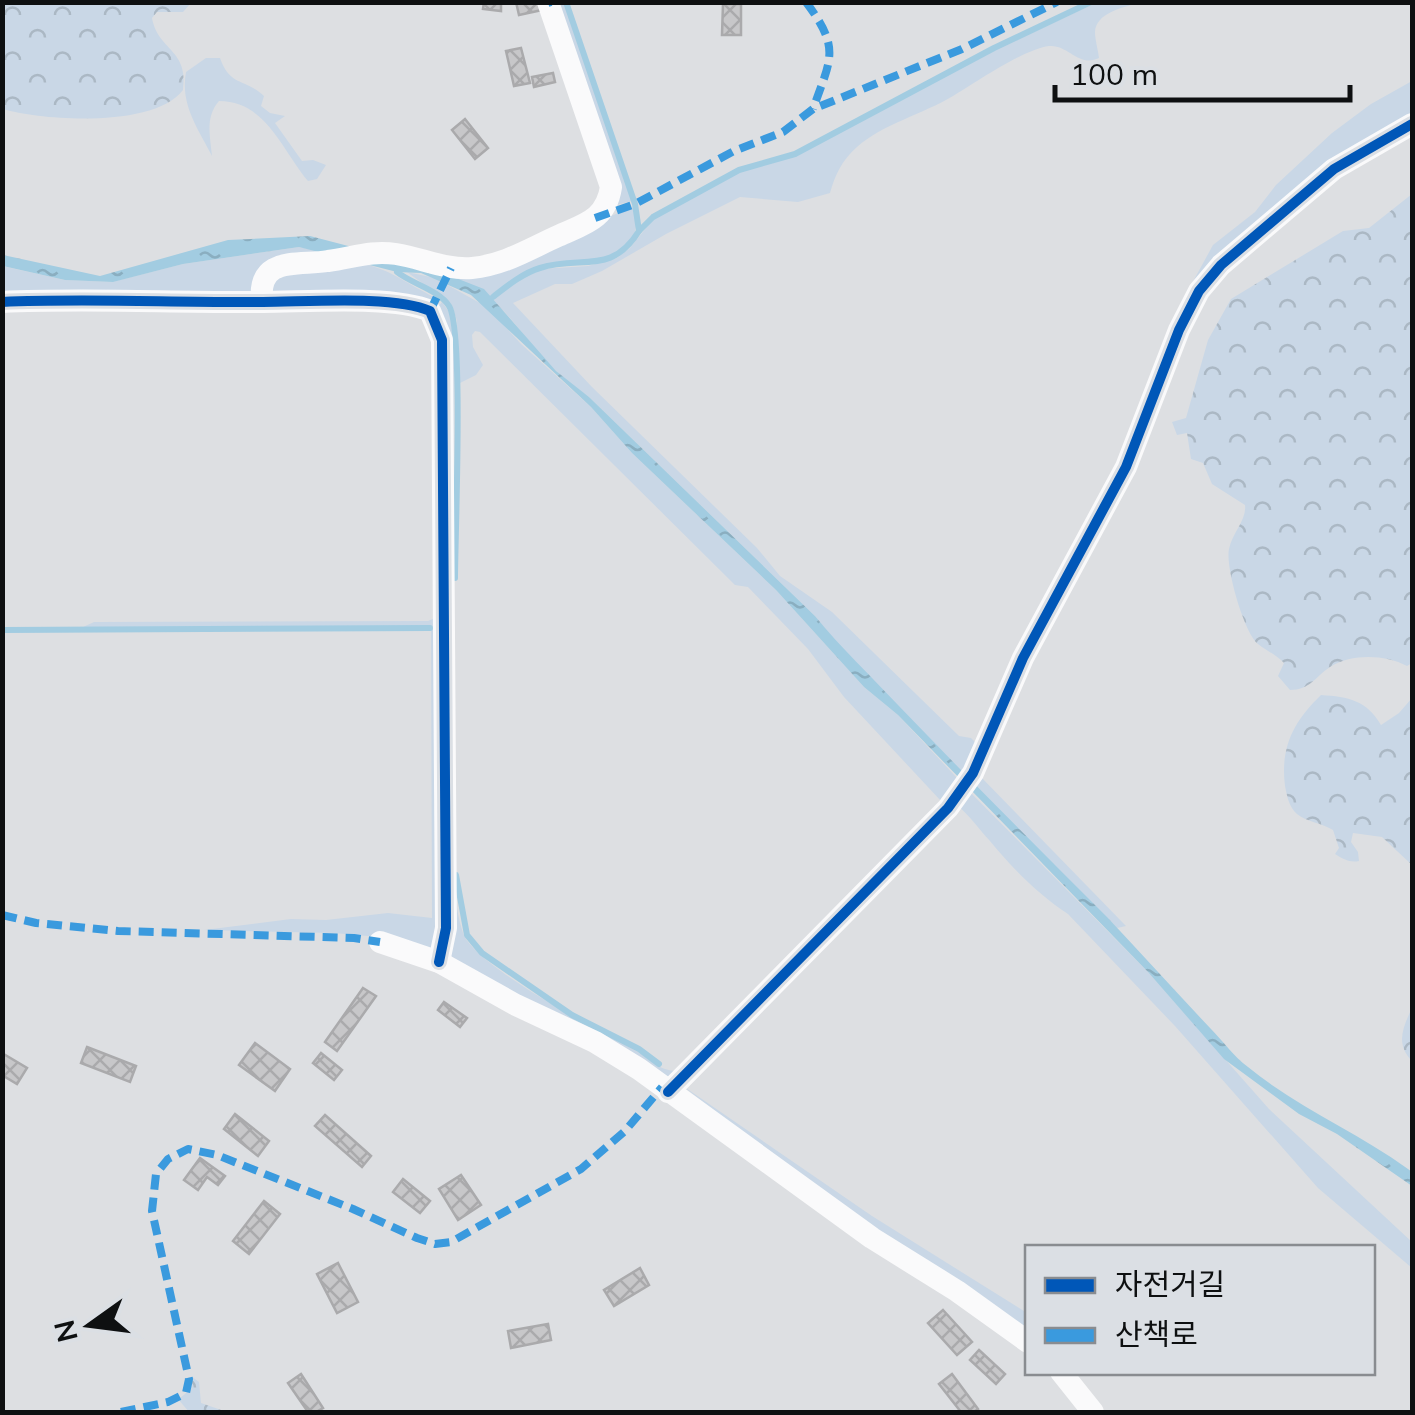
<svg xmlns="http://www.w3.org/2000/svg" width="1415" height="1415" viewBox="0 0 1415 1415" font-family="Mulish,'Noto Sans KR',sans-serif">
  <defs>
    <pattern id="forest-crowns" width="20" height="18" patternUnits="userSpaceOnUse" patternTransform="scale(2.5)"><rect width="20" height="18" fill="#c9d7e6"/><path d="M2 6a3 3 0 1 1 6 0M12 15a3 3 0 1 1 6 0" fill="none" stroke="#abb8c4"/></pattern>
    <pattern id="water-ripples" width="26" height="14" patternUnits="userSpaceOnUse" patternTransform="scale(2.5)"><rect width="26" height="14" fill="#a2cce1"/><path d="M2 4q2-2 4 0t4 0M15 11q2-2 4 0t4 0" fill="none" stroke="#8aaec0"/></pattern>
    <pattern id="building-cross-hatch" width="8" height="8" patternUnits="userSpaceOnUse" patternTransform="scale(2.5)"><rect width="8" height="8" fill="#c7c7c9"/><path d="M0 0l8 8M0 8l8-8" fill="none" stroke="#aaaaac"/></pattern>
  </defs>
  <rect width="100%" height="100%" fill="#dddfe2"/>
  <!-- green -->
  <g fill="#c9d7e6">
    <polygon points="558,3 564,3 632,201 616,205"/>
    <path d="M1096,3H1137C1122,8 1096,13 1095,32C1095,40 1098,49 1099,58C1079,68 1068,44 1049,46C1024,49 975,83 953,96C923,114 883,124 857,147C842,160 835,175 830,193L798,202L740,197L666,234L602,271L572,284H555L513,303L592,387L757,548L780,576L832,612L959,736L971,738L977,744L968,778L840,647L815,616L589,397C578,389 567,381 557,372C517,335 507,297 452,277L634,207C648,275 576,254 538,267C523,272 510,282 498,292L540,269L588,266L617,258L630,248L654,218L740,171L796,155L995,50Z"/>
    <path d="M206,58H220C230,87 245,78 264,96L261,106L270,113L285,116L275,123L302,161L313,160L326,165L317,179L308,181C282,150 266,101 219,101C205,117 210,136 212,156C198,128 180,105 186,72Z"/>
    <polygon points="1412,81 1412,122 1220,262 1111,484 1178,309 1213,245 1255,212 1276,185 1332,133 1371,104"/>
    <polygon points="299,247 334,254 296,258 256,295 3,296 2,266 65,280 112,282 183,264"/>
    <path d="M361,263C394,271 405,283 434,297L430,303L266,294L273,276Z"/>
    <polygon points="407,272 435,278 487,307 521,344 591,407 632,453 776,590 864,687 898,715 957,778 941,801 844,697 808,649 748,587 735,585 480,332 475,331 472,335 473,347 483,365 476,375 458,384 457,321 452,305"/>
    <path d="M442,302L451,315L454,358C453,497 452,636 454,775C455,822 448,888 463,933C475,967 602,1032 636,1051C651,1060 658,1070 676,1071L668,1078L464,967L451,956L435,311Z"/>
    <polygon points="437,332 435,955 379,937 334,933 204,930 291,919 326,920 388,913 432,918 431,627 81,628 94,622 428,621 435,618"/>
    <polygon points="978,774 1126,926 1117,928 972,783"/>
    <path d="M967,789L1148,972L1269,1109L1412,1242V1268L1318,1188L1175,1026L1068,914C1040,896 1011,867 990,841C978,828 970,816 957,805Z"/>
    <polygon points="680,1084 872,1216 1027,1313 1027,1335 768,1153"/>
  </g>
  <!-- forest -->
  <g fill="url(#forest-crowns)">
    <path d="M3,2L191,3L183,12H157L152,18C158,51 189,49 183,90C155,128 43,121 3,109Z"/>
    <path d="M1412,194V663L1407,666C1385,655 1353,653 1330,667C1315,677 1310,690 1290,690L1278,676L1284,663C1275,654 1267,651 1258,644C1244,633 1225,566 1229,549C1232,533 1247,520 1245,505L1212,484L1203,463L1191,459L1187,433L1177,435L1172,422L1186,418L1208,340L1231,299L1343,231L1369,228Z"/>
    <path d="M1321,695C1349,697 1366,700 1381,725L1399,713L1412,698V865L1382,837L1353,833L1351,842L1358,852L1359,861C1350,863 1343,859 1335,854L1339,848L1333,830C1322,823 1307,822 1297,814C1289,807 1287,796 1285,786C1280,747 1294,721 1321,695Z"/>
    <path d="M1412,1008V1061C1395,1044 1403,1027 1412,1008Z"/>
    <path d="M191,1376L199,1382L201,1403L227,1412H189L178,1399C188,1393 192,1388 191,1376Z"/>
  </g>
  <!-- water -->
  <path fill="url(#water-ripples)" d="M310,236L425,266L484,289L556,371L589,397L815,616C841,648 870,675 898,705C967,777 1037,847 1107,917C1142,954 1176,992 1211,1029C1224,1042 1233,1056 1248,1067C1298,1108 1356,1131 1408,1169L1412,1172V1186L1337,1134L1299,1114L1224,1059L1148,972L898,715L864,687L776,590L632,453L591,407L471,295L421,273L397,272L299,247L183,264L113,282L65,280L3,266V255L100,276L228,240Z"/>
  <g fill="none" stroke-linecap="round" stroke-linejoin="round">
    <!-- stream -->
    <g stroke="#a2cce1" stroke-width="6">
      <polyline points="639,231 653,217 739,170 795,154 994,48 1091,2"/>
      <path d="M397,272C412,284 439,290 449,306C464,328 455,537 455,578"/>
      <path d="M493,297C507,286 523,273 540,268C581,255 611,276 639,231L635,204L566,2"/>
      <polyline points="2,630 430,628"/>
      <polyline points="456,875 467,935 482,953 572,1015 639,1049 659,1064"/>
    </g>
  </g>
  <!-- building -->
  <g fill="url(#building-cross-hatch)" stroke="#aaaaac" stroke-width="2.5">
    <polygon points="484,2 501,2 501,11 483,9"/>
    <polygon points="516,2 540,2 542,10 519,15"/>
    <polygon points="723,4 741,4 741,35 722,35"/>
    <polygon points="521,48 530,83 514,86 506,51"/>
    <polygon points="553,73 555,82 534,87 532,77"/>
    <polygon points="465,119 488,148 475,159 452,130"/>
    <polygon points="363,988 376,996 337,1051 325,1042"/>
    <polygon points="444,1002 467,1018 460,1027 438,1010"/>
    <polygon points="255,1043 290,1069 275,1091 239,1065"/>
    <polygon points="87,1047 136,1066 130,1082 81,1063"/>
    <polygon points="2,1053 27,1068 17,1084 2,1075"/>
    <polygon points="321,1053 342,1070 334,1080 313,1063"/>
    <polygon points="235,1114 269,1141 258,1156 224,1129"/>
    <polygon points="325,1115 371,1156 362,1167 315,1126"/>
    <polygon points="200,1158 225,1176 218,1185 207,1177 198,1190 184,1180"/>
    <polygon points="461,1175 481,1205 458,1220 439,1189"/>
    <polygon points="403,1179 430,1201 420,1213 393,1192"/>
    <polygon points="264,1201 280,1214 249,1254 233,1241"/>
    <polygon points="338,1263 358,1302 337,1313 317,1274"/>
    <polygon points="640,1268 649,1285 614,1306 604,1290"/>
    <polygon points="943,1310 972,1342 957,1355 928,1323"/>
    <polygon points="548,1324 551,1340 511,1348 508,1331"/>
    <polygon points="979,1350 1005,1374 996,1384 970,1360"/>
    <polygon points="301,1374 323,1408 316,1412 308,1412 288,1383"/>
    <polygon points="952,1374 978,1409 974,1412 961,1412 939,1384"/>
  </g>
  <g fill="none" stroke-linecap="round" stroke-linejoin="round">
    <!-- minor -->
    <g stroke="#fafafb" stroke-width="22">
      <path d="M2,302C90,298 176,303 263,302C306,302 394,295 430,311L442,340L446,928L439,962"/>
      <path d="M262,302C257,255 298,266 328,261C352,258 371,250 396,254C422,258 445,270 472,268C504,265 529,249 558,236C584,224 606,220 611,187L548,2"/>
      <polyline points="380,942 439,962 516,1005 595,1042 639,1069 872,1238 957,1291 1028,1342"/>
      <polyline points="668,1092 948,808 973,773 1023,658 1126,467 1179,330 1199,291 1221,265 1334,169 1412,124"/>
      <polyline points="1061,1372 1093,1412"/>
    </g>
    <!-- quiet -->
    <g stroke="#3a9ade" stroke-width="8" stroke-dasharray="15 8" stroke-linecap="butt">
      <path d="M806,2C841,49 831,58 813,109"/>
      <polyline points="548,3 551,2"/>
      <polyline points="595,218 635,204 734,151 783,132 813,109 962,49 1057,2"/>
      <polyline points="430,311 451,268"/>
      <polyline points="2,915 36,923 118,931 354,938 380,942"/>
      <polyline points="121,1412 168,1402 186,1393 189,1379 152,1211 156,1174 168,1159 188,1149 217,1155 353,1209 417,1238 435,1244 451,1242 581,1169 625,1131 662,1087"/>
    </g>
    <defs>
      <g id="cycleway">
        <path d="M2,302C90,298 176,303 263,302C306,302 394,295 430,311L442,340L446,928L439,962"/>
        <polyline points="668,1092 948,808 973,773 1023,658 1126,467 1179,330 1199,291 1221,265 1334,169 1412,124"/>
      </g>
    </defs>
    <!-- cycleway casing -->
    <use href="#cycleway" stroke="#dbdfe4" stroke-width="16"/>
    <!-- cycleway -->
    <use href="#cycleway" stroke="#0057b8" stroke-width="10"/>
  </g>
  <!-- border -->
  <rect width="1415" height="1415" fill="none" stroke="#0e1011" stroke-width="10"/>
  <!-- legend -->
  <rect x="1025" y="1245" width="350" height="130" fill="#dbdfe4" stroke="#898c90" stroke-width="2.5"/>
  <rect x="1045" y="1278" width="50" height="15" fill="#0057b8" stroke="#898c90" stroke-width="2.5"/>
  <text x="1115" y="1295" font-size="30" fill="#0e1011">자전거길</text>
  <rect x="1045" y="1328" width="50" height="15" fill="#3a9ade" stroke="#898c90" stroke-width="2.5"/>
  <text x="1115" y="1345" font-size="30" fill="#0e1011">산책로</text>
  <!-- north arrow -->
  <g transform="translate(90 1325) rotate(256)" stroke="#dbdfe4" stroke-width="8" paint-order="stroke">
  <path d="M0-8L18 38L0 25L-18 38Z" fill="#0e1011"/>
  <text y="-15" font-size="28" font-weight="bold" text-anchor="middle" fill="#0e1011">N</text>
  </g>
  <!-- scale -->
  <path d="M1055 85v15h295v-15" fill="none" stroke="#0e1011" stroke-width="5"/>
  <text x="1070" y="85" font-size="30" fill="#0e1011" stroke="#dbdfe4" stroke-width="8" paint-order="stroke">100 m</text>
</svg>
